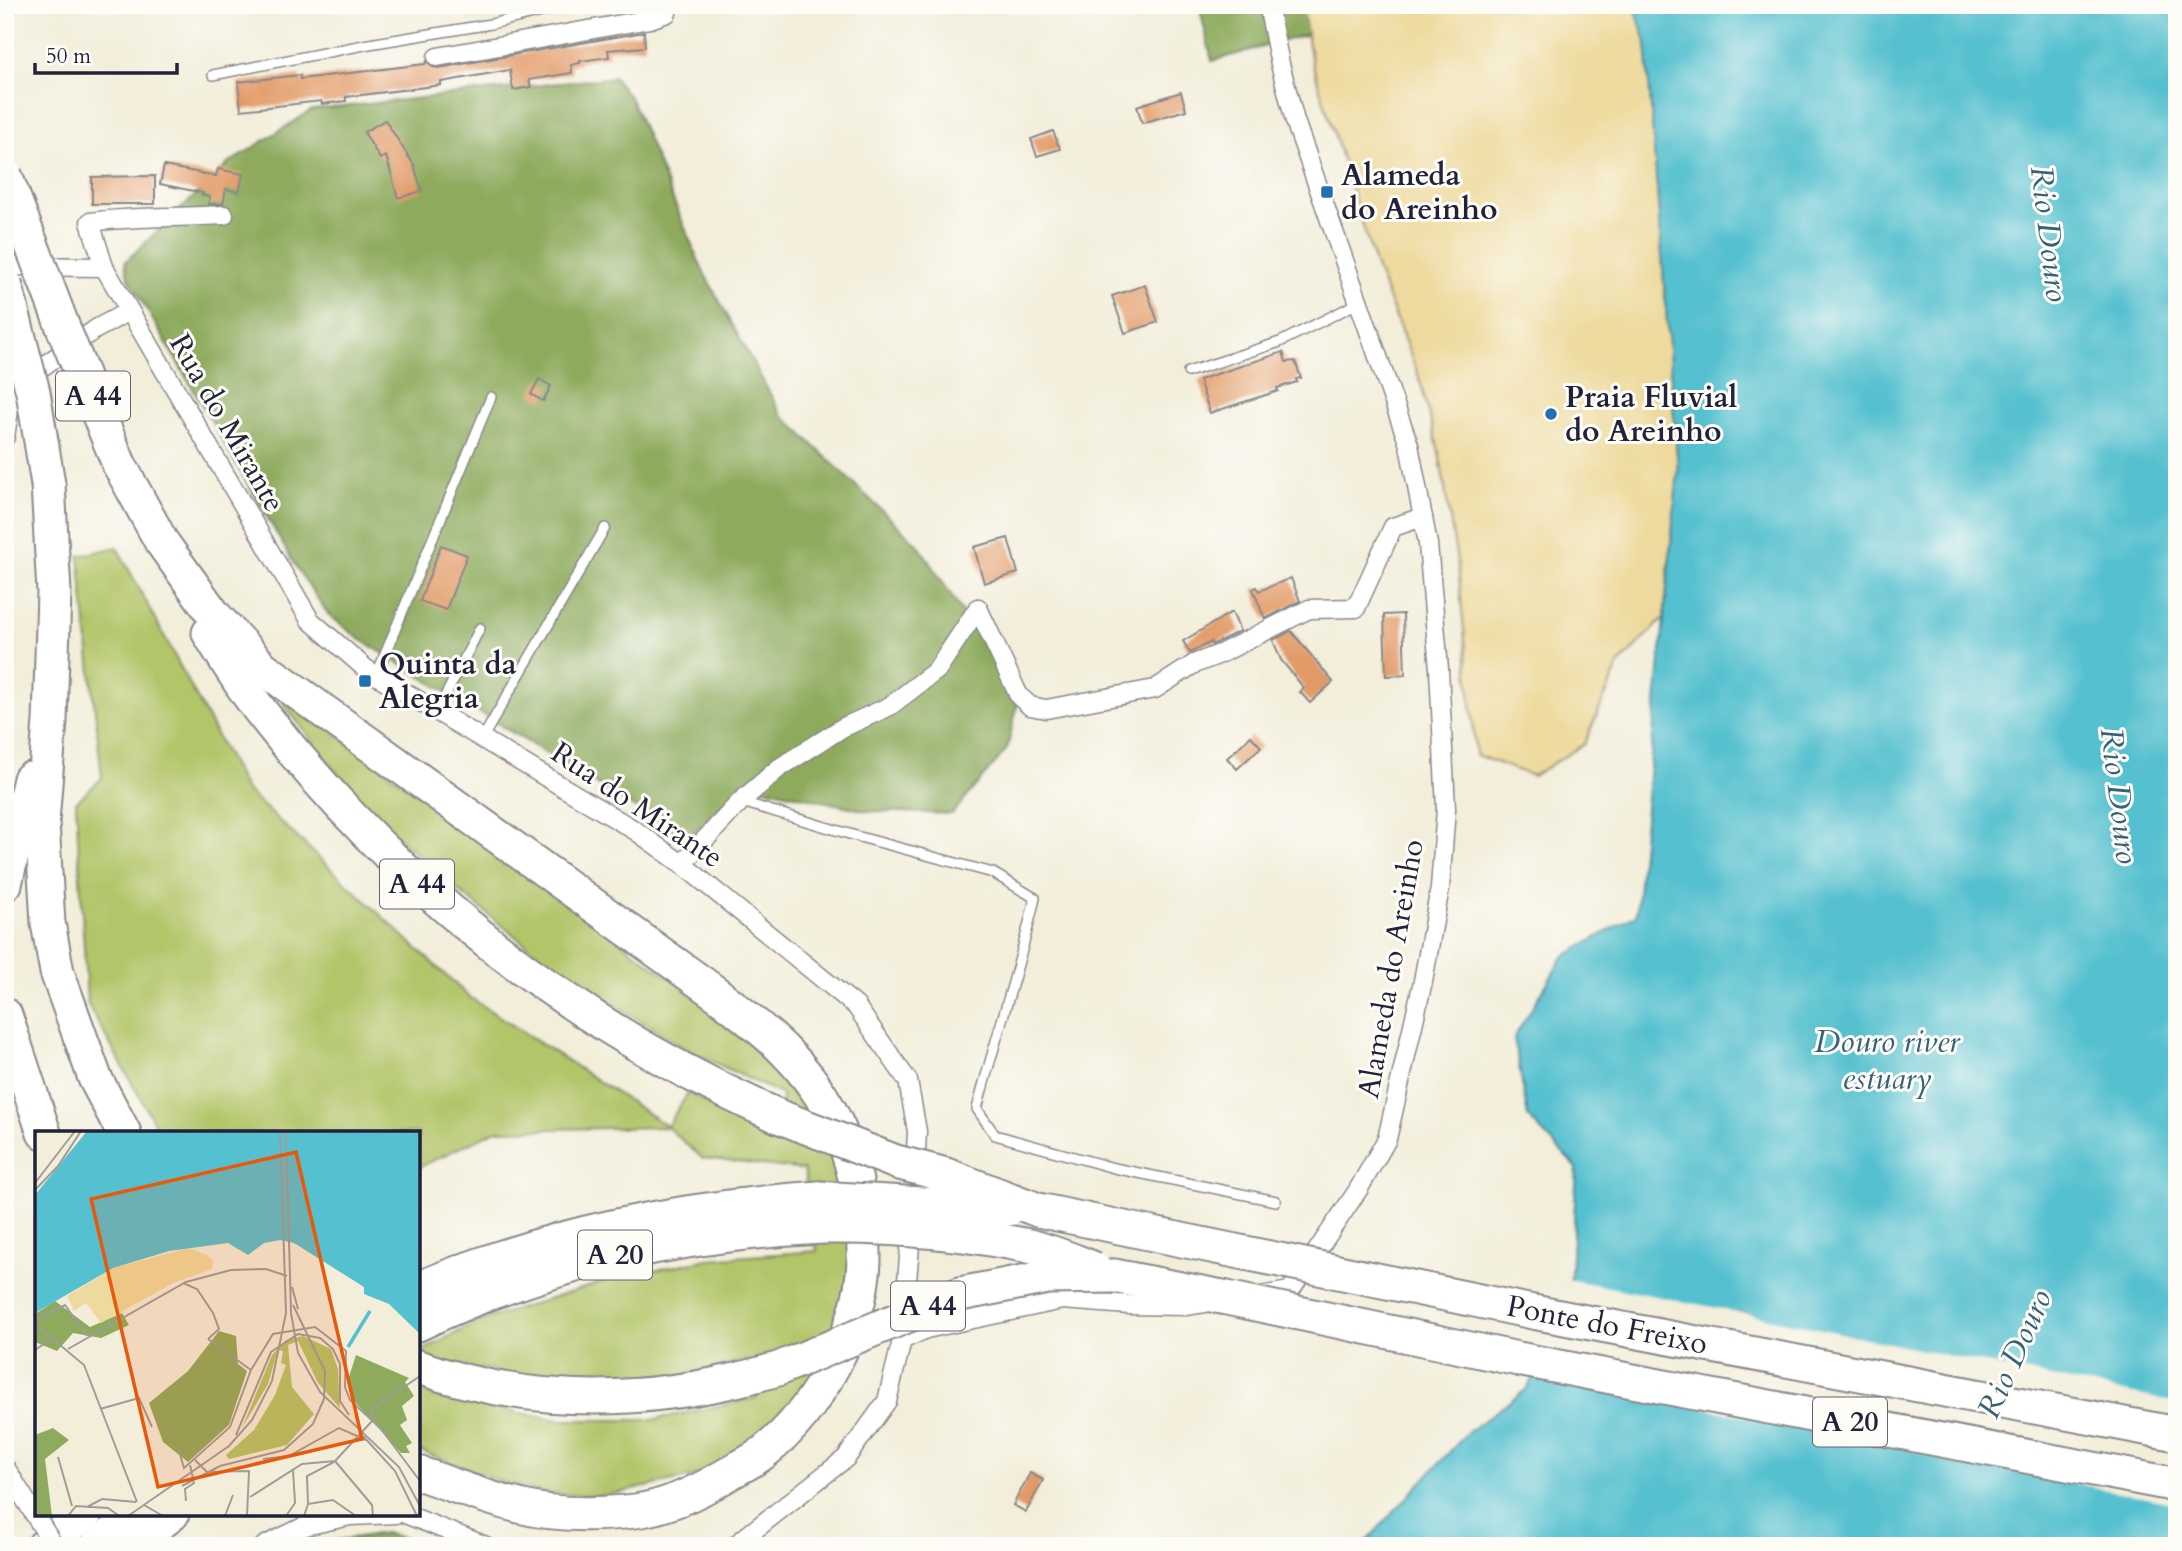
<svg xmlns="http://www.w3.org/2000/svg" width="2182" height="1551" viewBox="0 0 2182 1551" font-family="Cardo,serif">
  <rect width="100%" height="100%" fill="#fdfcf7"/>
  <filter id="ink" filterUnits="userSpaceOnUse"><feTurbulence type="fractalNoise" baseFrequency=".0143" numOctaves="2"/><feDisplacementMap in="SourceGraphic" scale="14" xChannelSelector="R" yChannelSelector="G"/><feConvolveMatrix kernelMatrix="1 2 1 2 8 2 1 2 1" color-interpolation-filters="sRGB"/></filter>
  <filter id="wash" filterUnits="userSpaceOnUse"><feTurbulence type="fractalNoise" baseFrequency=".00686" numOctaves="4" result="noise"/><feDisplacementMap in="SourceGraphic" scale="28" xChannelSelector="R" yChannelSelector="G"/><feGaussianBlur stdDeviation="1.57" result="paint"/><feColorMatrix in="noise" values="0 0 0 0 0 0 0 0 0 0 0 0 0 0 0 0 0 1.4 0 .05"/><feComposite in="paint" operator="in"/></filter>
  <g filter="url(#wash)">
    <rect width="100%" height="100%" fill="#f2eeda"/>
    <!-- green -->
    <path fill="#b2c569" stroke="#6a7452" stroke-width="2" fill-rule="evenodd" d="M117,547L245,789L468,996L667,1126L688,1093L769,1133L783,1095L688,1050L554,967L440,876L358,800L283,703H293L755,1040L801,1089L844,1168L851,1255L844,1299L808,1385L760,1433L706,1474L603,1496L547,1494L499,1481L418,1450V1353L477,1322L609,1280L708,1259L817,1251L804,1170L702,1158L667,1127L496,1130L418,1168V1133H160L87,1003L76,802L102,778L79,556ZM746,1360L756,1398L652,1420H558L438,1397L482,1368L529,1380L595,1384L671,1379Z"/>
    <!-- forest -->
    <g fill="#8daa5d" stroke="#58664c" stroke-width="2">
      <polygon points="1199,5 1309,5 1312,33 1212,61"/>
      <polygon points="614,77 631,99 702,269 781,414 919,546 1019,699 1007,749 952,814 867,811 746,784 686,839 358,638 328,614 296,567 128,277 125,262 229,163 312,110"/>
      <polygon points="384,1533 437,1546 301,1546"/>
    </g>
    <!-- sand -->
    <polygon fill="#eeda9e" stroke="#887e6c" stroke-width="2" points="1302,5 1634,5 1646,42 1678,470 1664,618 1619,664 1584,744 1533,776 1476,755 1458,567 1439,452 1419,377 1375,264 1312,63"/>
    <!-- water -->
    <path fill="#55c0cf" stroke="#3c7185" stroke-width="2" fill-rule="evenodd" d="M1634,5H2177V1546H1362L1469,1431L1528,1388L1570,1289L1577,1168L1528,1117L1514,1038L1563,957L1636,915L1678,470L1646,42ZM1738,1312L1748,1314L1754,1323L1737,1405L1713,1401L1730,1318ZM2058,1380L2068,1382L2074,1391L2057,1473L2033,1469L2050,1386Z"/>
    <!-- pier -->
    <path fill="#f2eeda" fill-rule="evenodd" d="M1567,1279L1748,1314L2177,1403V1504L1531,1373L1566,1288ZM1739,1316L1746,1317L1750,1323L1734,1403L1716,1400L1733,1320ZM2059,1384L2066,1385L2071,1391L2054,1471L2037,1468L2053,1388Z"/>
    <g id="blocks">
      <!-- building -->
      <g fill="#e29a66">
        <polygon points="644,32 645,47 608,50 609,57 580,61 580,63 571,65 572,73 529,80 531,87 513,90 510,70 441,82 441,85 346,97 346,101 322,104 321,101 241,110 238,82 300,75 300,79 425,64 427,61 433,67 439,68"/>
        <polygon points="1181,92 1186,110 1142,123 1137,106"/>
        <polygon points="385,120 414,165 422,191 398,198 386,156 380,159 364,132"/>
        <polygon points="1053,131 1060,149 1037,156 1031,139"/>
        <polygon points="164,166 216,176 218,169 243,174 239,192 226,189 223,204 208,204 210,197 202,195 203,193 160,184"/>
        <polygon points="155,176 155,204 92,204 92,177"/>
        <polygon points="1145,285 1158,322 1125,333 1112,296"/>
        <polygon points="1283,352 1286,362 1295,361 1301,378 1296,379 1297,382 1277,388 1278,391 1210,413 1199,380"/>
        <polygon points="539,379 551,386 543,401 531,394"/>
        <polygon points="1008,538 1018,573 984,583 974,547"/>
        <polygon points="441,545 467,555 446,610 420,601"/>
        <polygon points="1291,578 1300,601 1265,619 1253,589 1256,587 1259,591"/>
        <polygon points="1232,612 1240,631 1212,645 1211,642 1190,653 1183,641"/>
        <polygon points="1403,614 1405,675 1386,676 1384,615"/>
        <polygon points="1291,631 1333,682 1310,703 1300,692 1304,688 1281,660 1273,640"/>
        <polygon points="1251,736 1261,747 1237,769 1227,758"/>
        <polygon points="1030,1473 1043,1480 1026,1512 1013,1505"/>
      </g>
    </g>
  </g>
  <g filter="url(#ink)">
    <use href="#blocks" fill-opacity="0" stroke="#8a888a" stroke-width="2"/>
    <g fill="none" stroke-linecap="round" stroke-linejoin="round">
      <defs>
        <g id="service">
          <polyline points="213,75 369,44 491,24 571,5"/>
          <polyline points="1188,372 1280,342 1358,303"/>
          <polyline points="376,676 491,397"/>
          <polyline points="437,712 480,628"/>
          <polyline points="482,739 605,528"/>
          <path d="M742,802L856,836L993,873L1035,898C1019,970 995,1039 977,1109L995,1135L1114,1168L1276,1201"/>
        </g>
        <g id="minor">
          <polyline points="437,57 650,19 667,13 668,5"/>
          <path d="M224,215C179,218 134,216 90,222L104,267L310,620L366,669L636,831L682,864L856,1006L908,1081L917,1131L915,1173"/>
          <polyline points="5,266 104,267"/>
          <polyline points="5,437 9,410 22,381 96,329 129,311"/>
          <polyline points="978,608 1019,696 1030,706 1046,709 1155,689 1194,664 1220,654 1309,609 1356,608 1393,527 1423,517"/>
          <polyline points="682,864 741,801 779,768 842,728 890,706 937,670 978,608"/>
          <polyline points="1260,1296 1290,1291 1358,1190 1387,1139 1423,981 1440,888 1446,809 1439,669 1428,544 1409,445 1295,121 1280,64 1268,5"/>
          <polyline points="902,1340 926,1329 1062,1300 1129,1305 1185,1306 1205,1303"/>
          <polyline points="405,1514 486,1546"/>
          <polyline points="264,1546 305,1526 350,1516 396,1514"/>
          <polyline points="734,1546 846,1458 887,1401 902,1340 912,1222"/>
        </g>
        <g id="motorway">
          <path d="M119,464L161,541L214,615L262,667L717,994C763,1030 801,1058 830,1111C854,1155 865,1209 864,1260C862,1327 817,1411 764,1452C753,1461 739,1467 728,1474C700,1491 668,1507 635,1511C597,1515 556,1516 519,1506C485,1498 451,1484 418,1473"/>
          <polyline points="48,484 54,592 50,721 42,822 48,923 57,972 95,1078 124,1133"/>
          <path d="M209,633C226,660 242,688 262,713C400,890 571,1025 778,1116"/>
          <polyline points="5,884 30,779"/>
          <polyline points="5,1015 44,1133"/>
          <polyline points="1038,1210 1177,1239"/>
          <polyline points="1114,1276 1222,1297"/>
          <path d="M418,1289C548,1233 679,1208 819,1198"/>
          <polyline points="1533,1312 2177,1434"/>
          <path d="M418,1324C544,1263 683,1234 822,1227"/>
          <polyline points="1523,1360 2177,1485"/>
          <path d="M418,1367C529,1406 640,1405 752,1376"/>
          <polyline points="44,1546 85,1514"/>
          <polyline points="97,1546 137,1514"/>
          <polyline points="130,1546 172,1514"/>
        </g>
      </defs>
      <!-- service casing -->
      <use href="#service" stroke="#8a888a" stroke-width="12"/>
      <!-- minor casing -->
      <use href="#minor" stroke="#8a888a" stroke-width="21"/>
      <!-- motorway casing -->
      <use href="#motorway" stroke="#8a888a" stroke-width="37"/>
      <!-- service -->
      <use href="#service" stroke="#fff" stroke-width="9"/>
      <!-- minor -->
      <use href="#minor" stroke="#fff" stroke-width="18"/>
      <!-- motorway -->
      <use href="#motorway" stroke="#fff" stroke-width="33"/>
      <defs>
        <polyline id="minor-bridge" points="5,1467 54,1546"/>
        <g id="motorway-bridge">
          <polyline points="5,175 64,330 119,464"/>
          <polyline points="5,284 33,392 48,484"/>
          <polyline points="778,1116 896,1162 946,1175 1038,1210"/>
          <polyline points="819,1198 1008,1209"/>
          <path d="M822,1227C891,1226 961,1232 1029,1246C1051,1251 1074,1261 1095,1269"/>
          <polyline points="1177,1239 1533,1312"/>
          <polyline points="1222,1297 1523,1360"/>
          <polyline points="752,1376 778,1369 960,1294 1048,1277 1114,1276"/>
        </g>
      </defs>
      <!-- minor-bridge casing -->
      <use href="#minor-bridge" stroke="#8a888a" stroke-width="21" stroke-linecap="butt"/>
      <!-- motorway-bridge casing -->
      <use href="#motorway-bridge" stroke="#8a888a" stroke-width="37" stroke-linecap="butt"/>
      <!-- minor-bridge -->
      <use href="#minor-bridge" stroke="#fff" stroke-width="18"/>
      <!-- motorway-bridge -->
      <use href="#motorway-bridge" stroke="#fff" stroke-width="33"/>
    </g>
  </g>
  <!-- markers -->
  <g fill="#1f6fb2" stroke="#fdfcf7" stroke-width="2.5">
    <rect x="1320" y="185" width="14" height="14" rx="3.5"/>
    <circle cx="1551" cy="414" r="7"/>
    <rect x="358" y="674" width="14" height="14" rx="3.5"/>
  </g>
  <g text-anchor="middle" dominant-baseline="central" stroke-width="6" stroke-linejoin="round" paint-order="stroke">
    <!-- shield labels -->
    <g fill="#fdfcf7" stroke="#646373" stroke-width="2">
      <rect x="56" y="371.5" width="74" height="49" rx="5"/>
      <rect x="380" y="859.5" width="74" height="49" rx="5"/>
      <rect x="578" y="1230.5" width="74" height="49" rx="5"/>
      <rect x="891" y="1281.5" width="74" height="49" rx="5"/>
      <rect x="1813" y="1397.5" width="74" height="49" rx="5"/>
    </g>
    <g font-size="28" font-weight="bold" fill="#22223b">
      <text x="93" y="396">A 44</text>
      <text x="417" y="884">A 44</text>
      <text x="615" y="1255">A 20</text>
      <text x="928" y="1306">A 44</text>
      <text x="1850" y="1422">A 20</text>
    </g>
    <!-- poi labels -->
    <g font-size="30" font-weight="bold" fill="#22223b" stroke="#fdfcf7" text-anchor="start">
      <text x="1341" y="175">Alameda<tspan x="1341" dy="34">do Areinho</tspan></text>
      <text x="1565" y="397">Praia Fluvial<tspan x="1565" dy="34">do Areinho</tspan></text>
      <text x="379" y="664">Quinta da<tspan x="379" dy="34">Alegria</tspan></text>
    </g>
    <!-- street labels -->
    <g font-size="30" fill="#22223b" stroke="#fdfcf7">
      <text transform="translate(227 423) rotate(60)">Rua do Mirante</text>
      <text transform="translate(637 805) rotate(34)">Rua do Mirante</text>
      <text transform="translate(1391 969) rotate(-80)">Alameda do Areinho</text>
      <text transform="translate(1607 1325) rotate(11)">Ponte do Freixo</text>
    </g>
    <!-- water labels -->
    <g font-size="32" font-style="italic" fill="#366176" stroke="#fdfcf7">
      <text transform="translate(2049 234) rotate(83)">Rio Douro</text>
      <text transform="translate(2119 796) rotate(83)">Rio Douro</text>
      <text x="1887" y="1042">Douro river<tspan x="1887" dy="37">estuary</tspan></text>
      <text transform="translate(2015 1354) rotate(-66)">Rio Douro</text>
    </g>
  </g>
  <!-- overview -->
  <g transform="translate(35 1131)">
    <rect width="385" height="385" fill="#f2eeda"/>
    <path d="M268,205L296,218L303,238L305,277L283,252L263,210L253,214L257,256L279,283L252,314L194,328L191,324L219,299L240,264L251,234L246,232L248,220L243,219L233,253L207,297L237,224L251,209Z" fill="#b2c569"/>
    <path d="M20,170L55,196L87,182L94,194L66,207L38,202L22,220L0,211V183ZM184,200L201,205L203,233L212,240L194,294L153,331L128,311L114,272L153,240ZM321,224L374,247L370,251L379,265L367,275L372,289L365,294L377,312L371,315L375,322H366L318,269L313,249ZM18,297L34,309L10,328L17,385H0V304Z" fill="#8daa5d"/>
    <path d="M154,117L172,124L178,130L177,138L138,152L66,192L51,172L39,180L32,165L78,137Z" fill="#eeda9e"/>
    <path d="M52,0H385V203L354,173L329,163V156L259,112L245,109L229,112L213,124L193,112L134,120L78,137L0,182V64Z" fill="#55c0cf"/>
    <path fill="none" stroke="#55c0cf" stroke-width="3.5" d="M313,216L335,180"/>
    <path fill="none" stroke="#9f9c9a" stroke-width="2" d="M251,0L256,182L263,222L285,261L364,336L385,375M0,52L40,0M0,59L23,35L46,0M148,152L162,158L178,182L184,198L173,208M257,156L263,178M0,189L30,174L52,205M0,193L49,234L102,371M173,208L216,239M33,218L151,151L196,139L231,138L252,145M0,219L18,207M65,278L104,267L117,296M338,288L337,278L385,245M201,304L236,221L263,203L285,207L298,218L305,233V270L314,284M328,305L360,340L382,385M144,320L149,337L195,296L216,239L238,203L280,196L311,220L310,256L315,269L346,298L385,350M23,326L37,375M228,328L254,325L304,297L331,309M160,329L172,341L214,340L212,385M300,330L337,374L338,385M300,330L338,289M147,355L185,335L249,319L278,293L289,268L290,240L258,174M215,366L267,333L300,330M151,370L150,358L159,352L155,334M273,373L298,369L321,385M109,374L128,385M52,376L67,368L101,371M33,385L41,375L73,377L83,384M93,385L194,315L217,289L237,250L251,182L245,0M190,385L198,364M251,385L260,372L258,339M269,385L273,373L272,345L299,331"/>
    <path fill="#e8590c" fill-opacity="0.15" stroke="#e8590c" stroke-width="3.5" d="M261,21L327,308L123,356L56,68Z"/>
    <rect width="385" height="385" fill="none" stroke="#22223b" stroke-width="3.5"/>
  </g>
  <!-- margin -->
  <rect width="2182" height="1551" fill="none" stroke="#fdfcf7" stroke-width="28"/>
  <!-- scale -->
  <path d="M35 63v10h142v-10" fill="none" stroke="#22223b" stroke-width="3.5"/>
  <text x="46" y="63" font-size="21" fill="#22223b" stroke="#fdfcf7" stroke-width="5" paint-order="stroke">50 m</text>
</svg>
